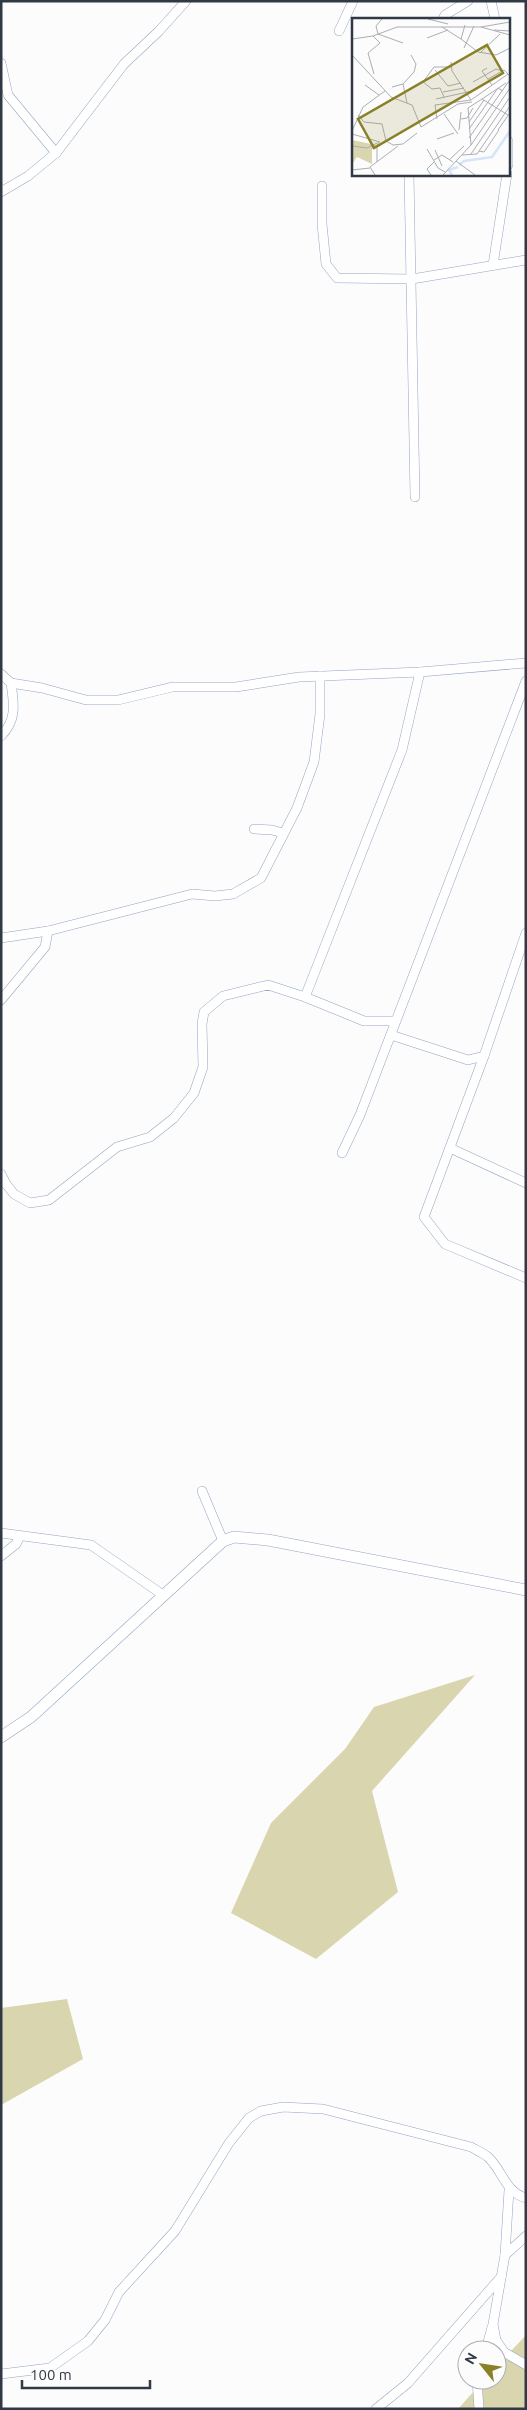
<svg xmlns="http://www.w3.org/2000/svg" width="527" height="2410" viewBox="0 0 527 2410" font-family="Ubuntu,sans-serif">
  <rect width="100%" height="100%" fill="#fcfcfc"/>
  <!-- green -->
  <g fill="#d9d6af">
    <polygon points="475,1675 372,1791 398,1892 316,1959 231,1913 271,1823 345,1749 374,1707"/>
    <polygon points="67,1999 83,2059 1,2105 1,2008"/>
    <polygon points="526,2335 526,2409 458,2409 484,2380 497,2380 497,2366"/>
  </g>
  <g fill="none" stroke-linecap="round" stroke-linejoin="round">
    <defs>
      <g id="minor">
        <polyline points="491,1 495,19"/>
        <polyline points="443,19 445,15 468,1"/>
        <polyline points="339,31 353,1"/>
        <polyline points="1,63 8,95 56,153"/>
        <polyline points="508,141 508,165"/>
        <polyline points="409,174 415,497"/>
        <polyline points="322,186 322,224 326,264 337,278 412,279 526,260"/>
        <polyline points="1,192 28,176 56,153 124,64 159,31 186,1"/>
        <polyline points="493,265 507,174"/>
        <polyline points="1,674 11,683 42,688 86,700 118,700 172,687 236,687 299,677 420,672 526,663"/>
        <path d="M1,736C17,720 14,704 11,683"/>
        <polyline points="254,829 272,830 283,833"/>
        <polyline points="526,933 484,1056 424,1217 445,1244 526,1278"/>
        <polyline points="1,938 48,931 192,894 215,896 233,894 261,878 297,808 314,762 320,714 320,676"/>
        <polyline points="305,997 402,750 420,672"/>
        <polyline points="1,1000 45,947 48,931"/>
        <polyline points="391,1035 468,1060 484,1056"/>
        <polyline points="450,1148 526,1183"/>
        <polyline points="342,1153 360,1115 526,681"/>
        <polyline points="1,1174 6,1184 14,1194 30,1203 49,1200 117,1147 150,1137 174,1118 194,1093 203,1067 202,1024 204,1012 223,996 268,985 305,997 364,1021 394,1021"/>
        <polyline points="202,1491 223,1541"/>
        <polyline points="1,1533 91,1545 163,1595"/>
        <polyline points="1,1556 16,1544 20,1536"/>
        <polyline points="509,2190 505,2255 493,2324 496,2340 504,2352 526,2365"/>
        <polyline points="505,2255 526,2236"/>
        <polyline points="486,2350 492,2327"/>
        <path d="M1,2374L50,2368L88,2341L105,2320L119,2292L175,2231L229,2143L249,2118L261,2111L283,2107L323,2109L471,2147C476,2150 483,2153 488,2157C503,2171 505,2192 526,2198"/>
        <polyline points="477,2380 479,2409"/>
        <polyline points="376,2409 408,2383 501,2277"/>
      </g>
      <polyline id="tertiary" points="1,1737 31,1717 223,1541 234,1537 268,1540 526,1590"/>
    </defs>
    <!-- minor casing -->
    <use href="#minor" stroke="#92a5c1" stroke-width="10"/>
    <!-- tertiary casing -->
    <use href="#tertiary" stroke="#92a5c1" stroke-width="12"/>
    <!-- minor -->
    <use href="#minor" stroke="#fff" stroke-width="9"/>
    <!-- tertiary -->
    <use href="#tertiary" stroke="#fff" stroke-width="11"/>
  </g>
  <!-- overview -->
  <g transform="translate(352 18)">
    <rect width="158" height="158" fill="#fcfcfc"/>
    <path d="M0,122L29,128L20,131V146L5,139L0,146Z" fill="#d9d6af"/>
    <path fill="none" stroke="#d7e5f9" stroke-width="2.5" d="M107,147L112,143L140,139L158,113M100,157L97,152L106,149"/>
    <path fill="none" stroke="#abaeb3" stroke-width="1" d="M30,1L24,8L26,16L51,25M76,1L96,6M113,7L109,21L126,34L144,37L158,30M90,9L109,21M129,9L158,17M142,12L158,13M21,18L28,25L16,35L22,56M75,20L96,12M0,21L21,18L45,9H129L158,4M112,30L122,8M128,35L148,16M0,37L39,79L60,87L69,109L106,86L120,84M99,44L100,53L119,82M135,50L130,53L140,67M83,52L96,68L109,65M136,61L152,52L158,58M121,64L144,51L150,53M51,66L55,85M13,67L27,77M40,69L51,66L62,54L64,46L59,37M91,74L112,70M92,79L88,70L80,71L71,64L82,49H99M84,81L120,73M130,81L154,65M92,96L106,116M6,97L12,104L30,106L34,123L41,127L51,126L65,115M85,101L83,87L119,82L156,56M109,101L115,100L121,90M117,104L132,82M117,111L146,70L151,73M107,112L109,94M146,112L157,96M0,113L11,89L33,73M0,116L28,124M117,120L157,63M85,121L102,115M119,127L116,90L130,81L156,97M0,128L15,130L25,125M75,131L86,150L93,154M83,132L90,148M127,133L132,134L147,112M119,136L158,79M110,137L125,136L158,88M82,142L90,137L101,144M97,142L112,128M104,143L123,157M25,144V127L27,124M0,152L18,150M23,157L18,149L46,128M79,157L75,151L82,144M91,157L119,127L158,70"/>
    <path fill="#8a8027" fill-opacity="0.15" stroke="#8a8027" stroke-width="2.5" d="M135,27L151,55L22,130L6,101Z"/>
    <rect width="158" height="158" fill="none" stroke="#313945" stroke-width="2.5"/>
  </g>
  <!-- border -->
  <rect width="527" height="2410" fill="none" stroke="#313945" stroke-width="5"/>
  <!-- north arrow -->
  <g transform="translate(482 2365) rotate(300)"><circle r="24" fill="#fcfcfc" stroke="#abaeb3"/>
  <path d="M0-4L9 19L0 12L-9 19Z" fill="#8a8027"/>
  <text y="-8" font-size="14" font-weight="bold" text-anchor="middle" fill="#313945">N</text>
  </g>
  <!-- scale -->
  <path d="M22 2380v8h128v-8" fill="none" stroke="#313945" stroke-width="2.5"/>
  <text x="30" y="2380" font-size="15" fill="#313945" stroke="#fcfcfc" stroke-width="4" paint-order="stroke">100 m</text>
</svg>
